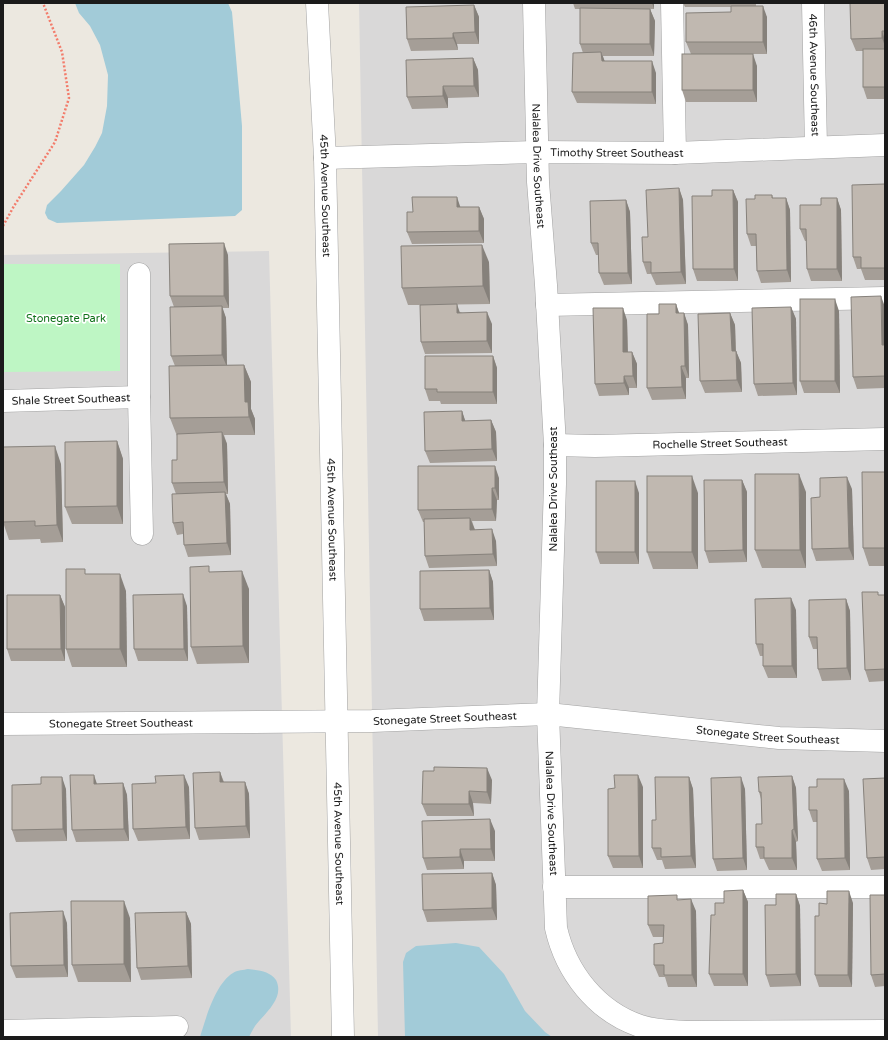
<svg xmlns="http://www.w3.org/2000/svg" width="888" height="1040" viewBox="0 0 888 1040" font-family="'Varela Round',sans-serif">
  <rect width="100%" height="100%" fill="#ece8e0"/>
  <!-- residential -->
  <g fill="#d9d8d8">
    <polygon points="359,3 885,3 885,1037 378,1037"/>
    <polygon points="269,251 291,1037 3,1037 3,255"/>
  </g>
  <!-- park -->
  <polygon fill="#bef6c4" points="3,264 120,264 120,371 3,372"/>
  <!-- water -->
  <g fill="#a2cbd8">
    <polygon points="75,3 228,3 232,12 242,126 242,210 235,216 57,223 48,219 45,213 47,205 61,191 84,165 95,147 102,133 107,106 108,75 100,45 90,26 79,13"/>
    <polygon points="456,943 479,947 504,974 525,1011 545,1032 552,1037 405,1037 403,962 406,953 416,946"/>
    <path d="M248,969C258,970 270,971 276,980C285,998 265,1013 255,1026C253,1029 251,1033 249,1037H200C206,1018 215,984 233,973C237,970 244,970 248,969Z"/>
  </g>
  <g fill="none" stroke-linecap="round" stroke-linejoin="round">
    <defs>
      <g id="minor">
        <path id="s1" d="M317,3L325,158L343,1037"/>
        <path id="s2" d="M534,3L538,182L546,285L555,445V484L548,714L556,928C566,972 596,1011 640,1026C655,1031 671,1031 686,1032L885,1031"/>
        <polyline points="672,3 675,153"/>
        <path id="s3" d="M813,3L816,147"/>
        <path id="s4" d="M325,158L537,152L675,153L885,145"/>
        <polyline points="139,274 139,397 142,534"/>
        <polyline points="547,305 885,298"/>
        <path id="s5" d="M3,401L139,397"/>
        <path id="s6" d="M555,445L595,446L885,439"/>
        <path id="s7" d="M3,724L372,721L548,714L779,738L885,741"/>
        <polyline points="554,887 885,887"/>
        <polyline points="3,1031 177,1027"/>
      </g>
    </defs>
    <!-- minor casing -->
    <use href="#minor" stroke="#a2a2a2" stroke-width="23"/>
    <!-- path -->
    <polyline stroke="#f37c6b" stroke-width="2.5" stroke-dasharray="2 2" stroke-linecap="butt" points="3,226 14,206 55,142 69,98 62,52 43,3"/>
    <!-- minor -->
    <use href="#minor" stroke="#fff" stroke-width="22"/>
  </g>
  <!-- wall -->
  <g fill="#a59e97">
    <polygon points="573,3 654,3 654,9 650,9 655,21 654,56 603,56 604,61 656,73 656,104 577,103 572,92 583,53 580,44 580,9 575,9"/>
    <polygon points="683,3 756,3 756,6 767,17 767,54 737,54 757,66 757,102 686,102 682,90 691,54 686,42 731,12 731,7 685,7"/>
    <polygon points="885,3 885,99 867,99 863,87 863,51 856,51 851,39"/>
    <polygon points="474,5 479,17 479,44 457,44 458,50 411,51 407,39"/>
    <polygon points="473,58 478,70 479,97 448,98 448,108 412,109 407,97"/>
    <polygon points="885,184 885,280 865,280 861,269 857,269 853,257"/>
    <polygon points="679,188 683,200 686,284 656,285 651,274 647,274 643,262 648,237"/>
    <polygon points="733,190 738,202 738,281 697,281 693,269 712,196"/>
    <polygon points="772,195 773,198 786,198 790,210 791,282 761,283 757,271 756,246 751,246 747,234 755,199"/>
    <polygon points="837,198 841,210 842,281 811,281 807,269 807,241 805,241 800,229 821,205"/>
    <polygon points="626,200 630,212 632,284 604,285 599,273 599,255 596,255 591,243"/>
    <polygon points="461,207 479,207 484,219 484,243 412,244 407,232 413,212"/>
    <polygon points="228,255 229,308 222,308 226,318 227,365 244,365 251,382 251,409 255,419 255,435 224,435 227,444 228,494 226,494 230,504 231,555 188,557 184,545 183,534 177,535 173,523 176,494 172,483 177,460 177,436 170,418 175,366 171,356 174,307 170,296"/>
    <polygon points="489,262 490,304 423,305 460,312 492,324 492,353 425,354 421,342 420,305 408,305 402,288"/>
    <polygon points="676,304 679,313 684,313 688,325 689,378 686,378 686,399 652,400 647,388 659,314"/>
    <polygon points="791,307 796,319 797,395 758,396 754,384"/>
    <polygon points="885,307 885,388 857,389 853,377"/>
    <polygon points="839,311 840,393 804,393 800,381"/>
    <polygon points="730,313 735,325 736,351 741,363 742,392 705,393 700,381"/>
    <polygon points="627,320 628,352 632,352 637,364 637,388 629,388 629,395 599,396 595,384"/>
    <polygon points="493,356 497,368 497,404 441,404 440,401 429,401 425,389"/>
    <polygon points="462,411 465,421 491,420 496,432 497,461 430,463 425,451"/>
    <polygon points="117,441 123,459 123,524 72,524 65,507"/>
    <polygon points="61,464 63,542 41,543 40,539 9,540 3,522"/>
    <polygon points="885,472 885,566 869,566 863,548"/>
    <polygon points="499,478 499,500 497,500 496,521 472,521 475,530 496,541 497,566 429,568 425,556 424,522 423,522 418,510"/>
    <polygon points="742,480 747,492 747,562 709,563 705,551"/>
    <polygon points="852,489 854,560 816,561 812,549 820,497"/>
    <polygon points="806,492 806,568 762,568 755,550"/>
    <polygon points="639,493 639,564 600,564 596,552"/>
    <polygon points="698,493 698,569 653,569 647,552"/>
    <polygon points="489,570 493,582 494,620 424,621 420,609"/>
    <polygon points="211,572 249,589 249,663 197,664 191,647"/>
    <polygon points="86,574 126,591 127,667 72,667 66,649"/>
    <polygon points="60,595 65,607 65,661 11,661 7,649"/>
    <polygon points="879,595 885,595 885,681 869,682 865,670"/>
    <polygon points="846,599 850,611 851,680 822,681 818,669 817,649 813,649 809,637"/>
    <polygon points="187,606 188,661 138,661 134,649"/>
    <polygon points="796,610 797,678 768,678 763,666 763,656 760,656 756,644"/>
    <polygon points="434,771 492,780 491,804 473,803 474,816 427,816 422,804"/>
    <polygon points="220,772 224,782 245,782 249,794 250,838 199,840 195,828"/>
    <polygon points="792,776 796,788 798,841 796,842 797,870 769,870 764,859 760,859 756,847 762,824 761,799 759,792"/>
    <polygon points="689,777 693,789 696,868 665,869 662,860 657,860 652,848 656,820"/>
    <polygon points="885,778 885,869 871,870 867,858"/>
    <polygon points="123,783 127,795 129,841 76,842 72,830 97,784"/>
    <polygon points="189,787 190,839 138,841 133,829"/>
    <polygon points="643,787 643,868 613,868 608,856 615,788"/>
    <polygon points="66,789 67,841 16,842 12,830"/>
    <polygon points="745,789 747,870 717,871 713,859"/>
    <polygon points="849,791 850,870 822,871 817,859 817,822 813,822 809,810"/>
    <polygon points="495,831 495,861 464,861 464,869 427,870 423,858"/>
    <polygon points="492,873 496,885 497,920 427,922 423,910"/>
    <polygon points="743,890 748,902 748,986 714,986 709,974 715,915 724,903"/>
    <polygon points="796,894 800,906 801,986 770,987 766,975 776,905"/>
    <polygon points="885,895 885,986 875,987 871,975"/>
    <polygon points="679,900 696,911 697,987 668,987 665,977 659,977 654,965 663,943 663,937 653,937 648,925"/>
    <polygon points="853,903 852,987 819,987 815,975 819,916 827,904"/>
    <polygon points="186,912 191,924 192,978 141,980 137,968"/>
    <polygon points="130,918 131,982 78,982 72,965"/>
    <polygon points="67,923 68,977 16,978 11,966"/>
  </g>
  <!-- shaded-wall -->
  <g fill="#86817b">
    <polygon points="652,3 654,3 654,9"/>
    <polygon points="474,5 479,17 479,44 475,32"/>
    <polygon points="763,6 767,17 767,54 763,42"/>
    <polygon points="650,9 655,21 654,56 650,44"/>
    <polygon points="882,31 885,40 885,46 882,38"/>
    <polygon points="453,33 457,44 458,50 453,38"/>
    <polygon points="601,52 606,64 602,61"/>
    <polygon points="753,54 757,66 757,102 753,90"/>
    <polygon points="473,58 478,70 479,97 474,86"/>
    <polygon points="652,61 656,73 656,104 652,92"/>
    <polygon points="443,86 448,98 448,108 443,96"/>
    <polygon points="679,188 683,200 686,284 681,272"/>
    <polygon points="733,190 738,202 738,281 734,269"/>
    <polygon points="457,197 461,209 457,207"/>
    <polygon points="786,198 790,210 791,282 787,270"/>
    <polygon points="837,198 841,210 842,281 837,269"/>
    <polygon points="626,200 630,212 632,284 628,273"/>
    <polygon points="479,207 484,219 484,243 479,231"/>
    <polygon points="224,243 228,255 229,308 224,296"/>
    <polygon points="482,245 489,262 490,304 483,286"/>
    <polygon points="881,296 885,307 885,352 882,345"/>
    <polygon points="835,299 839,311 840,393 835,381"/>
    <polygon points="457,304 461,316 457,313"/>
    <polygon points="676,304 680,316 676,313"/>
    <polygon points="222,306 226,318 227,367 222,355"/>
    <polygon points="791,307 796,319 797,395 793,383"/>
    <polygon points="623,308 627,320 628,364 623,352"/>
    <polygon points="487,312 492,324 492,353 487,341"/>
    <polygon points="684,313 688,325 689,378 685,366"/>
    <polygon points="730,313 735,325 736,363 732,351"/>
    <polygon points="736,351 741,363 742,392 737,380"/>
    <polygon points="632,352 637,364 637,388 633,376"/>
    <polygon points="493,356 497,368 497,404 493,392"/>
    <polygon points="244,365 251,382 251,409 255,419 255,435 249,417 245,402"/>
    <polygon points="681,366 686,378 686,399 682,387"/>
    <polygon points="624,376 629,388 629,395 624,383"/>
    <polygon points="462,411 466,423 462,421"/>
    <polygon points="491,420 496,432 497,461 492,449"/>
    <polygon points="222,432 227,444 228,494 224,482"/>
    <polygon points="117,441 123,459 123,524 117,506"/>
    <polygon points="55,446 61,464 63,542 57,525"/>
    <polygon points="495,466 499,478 499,500 495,488"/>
    <polygon points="799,474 806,492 806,568 800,550"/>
    <polygon points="692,476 698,493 698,569 692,552"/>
    <polygon points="847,477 852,489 854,560 849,548"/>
    <polygon points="742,480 747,492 747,562 743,550"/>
    <polygon points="635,481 639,493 639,564 635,552"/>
    <polygon points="492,488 497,500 496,521 492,509"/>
    <polygon points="225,492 230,504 231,555 227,543"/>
    <polygon points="470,518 475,530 470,530"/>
    <polygon points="492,529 496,541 497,566 493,554"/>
    <polygon points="489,570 493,582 494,620 490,608"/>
    <polygon points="242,571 249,589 249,663 243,646"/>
    <polygon points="120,574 126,591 127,667 120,649"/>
    <polygon points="183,594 187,606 188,661 184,649"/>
    <polygon points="60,595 65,607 65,661 61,649"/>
    <polygon points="791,598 796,610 797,678 792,666"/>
    <polygon points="846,599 850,611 851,680 847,668"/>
    <polygon points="487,768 492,780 491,804 487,792"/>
    <polygon points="220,772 224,784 220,782"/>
    <polygon points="94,775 98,787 94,784"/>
    <polygon points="184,775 189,787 190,839 186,827"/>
    <polygon points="638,775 643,787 643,868 639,856"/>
    <polygon points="792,776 796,788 798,841 794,829"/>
    <polygon points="62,777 66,789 67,841 63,829"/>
    <polygon points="689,777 693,789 696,868 691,856"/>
    <polygon points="741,777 745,789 747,870 743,858"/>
    <polygon points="844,779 849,791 850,870 845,858"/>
    <polygon points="245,782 249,794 250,838 246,826"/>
    <polygon points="123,783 127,795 129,841 124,829"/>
    <polygon points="469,791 473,803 474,816 469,804"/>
    <polygon points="490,819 495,831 495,861 491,849"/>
    <polygon points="792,830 796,842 797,870 792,858"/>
    <polygon points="460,849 464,861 464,869 460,857"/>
    <polygon points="492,873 496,885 497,920 492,908"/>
    <polygon points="743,890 748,902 748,986 743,974"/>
    <polygon points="849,891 853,903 852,987 848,975"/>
    <polygon points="796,894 800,906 801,986 796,974"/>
    <polygon points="691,899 696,911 697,987 692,975"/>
    <polygon points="124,901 130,918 131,982 124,964"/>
    <polygon points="63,911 67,923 68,977 64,965"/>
    <polygon points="186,912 191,924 192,978 188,966"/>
  </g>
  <!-- building -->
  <g fill="#c0b8b0" stroke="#86817b">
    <polygon points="850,3 885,3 885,31 882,31 882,38 851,39"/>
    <polygon points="474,5 475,32 453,33 453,38 407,39 406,7"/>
    <polygon points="731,6 763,6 763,42 686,42 686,13 731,12"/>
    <polygon points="580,8 650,9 650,44 580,44"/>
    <rect x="863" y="49" width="22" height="38"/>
    <polygon points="601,52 602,61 652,61 652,92 572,92 573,53"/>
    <rect x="682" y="54" width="71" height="36"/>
    <polygon points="473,58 474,86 443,86 443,96 407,97 406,60"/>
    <polygon points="885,184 885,268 861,268 861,257 853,257 852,185"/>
    <polygon points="679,188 681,272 651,273 651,262 643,262 642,237 648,237 646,190"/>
    <polygon points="712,190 733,190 734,269 693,269 692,196 712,196"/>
    <polygon points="755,195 772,195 772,198 786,198 787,270 757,271 756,234 747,234 746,199 755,199"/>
    <polygon points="412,197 457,197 457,207 479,207 479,231 407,232 407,212 413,212"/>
    <polygon points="821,198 837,198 837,269 807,269 806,229 800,229 800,205 821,205"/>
    <polygon points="626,200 628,273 599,273 598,243 591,243 590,201"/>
    <polygon points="224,243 224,296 170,296 169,244"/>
    <polygon points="482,245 483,286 402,288 401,246"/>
    <polygon points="881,296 882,345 885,345 885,376 853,377 851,297"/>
    <rect x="800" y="299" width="35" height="82"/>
    <polygon points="457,304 457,313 487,312 487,341 421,342 420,305"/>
    <polygon points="659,304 676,304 676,313 684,313 685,366 681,366 682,387 647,388 647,314 659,314"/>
    <polygon points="222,306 222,355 171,356 170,307"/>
    <polygon points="791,307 793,383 754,384 752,308"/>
    <polygon points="593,308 623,308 623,352 632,352 633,376 624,376 624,383 595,384"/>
    <polygon points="730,313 732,351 736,351 737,380 700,381 698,314"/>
    <polygon points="425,356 493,356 493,392 437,392 437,389 425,389"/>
    <polygon points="244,365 245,402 248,402 249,417 170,418 169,366"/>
    <polygon points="462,411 462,421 491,420 492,449 425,451 424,412"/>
    <polygon points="222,432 224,482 172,483 172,460 177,460 177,434"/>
    <polygon points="117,441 117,506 65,507 65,442"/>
    <polygon points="55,446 57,525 35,526 35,521 3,522 3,447"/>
    <polygon points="418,466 495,466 495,488 492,488 492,509 418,510"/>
    <polygon points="862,472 885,472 885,548 863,548"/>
    <polygon points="755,474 799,474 800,550 755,550"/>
    <rect x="647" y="476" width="45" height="76"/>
    <polygon points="847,477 849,548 812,549 811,498 820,497 820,478"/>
    <polygon points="704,480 742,480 743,550 705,551"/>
    <rect x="596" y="481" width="39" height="71"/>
    <polygon points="225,492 227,543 184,545 183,522 173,523 172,494"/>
    <polygon points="470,518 470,530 492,529 493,554 425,556 424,519"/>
    <polygon points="209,566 209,572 242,571 243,646 191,647 190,567"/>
    <polygon points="66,569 85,569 85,574 120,574 120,649 66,649"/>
    <polygon points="489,570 490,608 420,609 420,571"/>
    <polygon points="862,592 878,592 878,595 885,595 885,669 865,670"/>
    <polygon points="183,594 184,649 134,649 133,595"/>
    <polygon points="7,595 60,595 61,649 7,649"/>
    <polygon points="791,598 792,666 763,666 763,644 756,644 755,599"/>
    <polygon points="846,599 847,668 818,669 817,637 809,637 809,600"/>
    <polygon points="434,767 487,768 487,792 469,791 469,804 422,804 423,771 434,771"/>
    <polygon points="220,772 220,782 245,782 246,826 195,828 193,773"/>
    <polygon points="70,775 94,775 94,784 123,783 124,829 72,830"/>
    <polygon points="184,775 186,827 133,829 132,784 156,783 155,776"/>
    <polygon points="614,775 638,775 639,856 608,856 608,789 615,788"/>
    <polygon points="792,776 794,829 792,830 792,858 764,858 764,847 756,847 756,824 762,824 761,792 759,792 758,777"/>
    <polygon points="41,777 62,777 63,829 12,830 12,785 41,784"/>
    <polygon points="655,777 689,777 691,856 661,857 661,848 652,848 652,820 656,820"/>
    <polygon points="741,777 743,858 713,859 711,778"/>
    <polygon points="885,778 885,857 867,858 863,779"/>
    <polygon points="817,779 844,779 845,858 817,859 817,810 809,810 809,787 817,787"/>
    <polygon points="490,819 491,849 460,849 460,857 423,858 422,821"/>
    <polygon points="492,873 492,908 423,910 422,874"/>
    <polygon points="743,890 743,974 709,974 711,915 715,915 715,903 724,903 724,891"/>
    <polygon points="827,891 849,891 848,975 815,975 815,916 819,916 819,903 827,904"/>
    <polygon points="776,894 796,894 796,974 766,975 765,905 776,905"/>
    <polygon points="677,895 677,900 691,899 692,975 664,975 664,965 654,965 654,944 663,943 664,925 648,925 648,896"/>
    <polygon points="870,895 885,895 885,974 871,975"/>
    <polygon points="71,901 124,901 124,964 72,965"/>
    <polygon points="63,911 64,965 11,966 10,913"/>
    <polygon points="186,912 188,966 137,968 135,913"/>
  </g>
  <g text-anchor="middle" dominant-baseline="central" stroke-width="3.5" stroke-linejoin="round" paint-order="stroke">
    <!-- street labels -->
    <g font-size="11" fill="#1b1b1b" stroke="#fff">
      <text stroke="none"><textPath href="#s3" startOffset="72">46th Avenue Southeast</textPath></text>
      <text stroke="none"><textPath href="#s4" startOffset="292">Timothy Street Southeast</textPath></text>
      <text stroke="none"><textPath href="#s2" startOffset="163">Nalalea Drive Southeast</textPath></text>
      <text stroke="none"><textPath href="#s1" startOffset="193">45th Avenue Southeast</textPath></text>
      <text stroke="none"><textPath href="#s5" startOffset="68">Shale Street Southeast</textPath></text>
      <text stroke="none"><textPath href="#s6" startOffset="165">Rochelle Street Southeast</textPath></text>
      <text transform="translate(553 489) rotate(-90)">Nalalea Drive Southeast</text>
      <text stroke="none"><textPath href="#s1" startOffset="517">45th Avenue Southeast</textPath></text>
      <text stroke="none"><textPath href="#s7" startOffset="442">Stonegate Street Southeast</textPath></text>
      <text stroke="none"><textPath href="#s7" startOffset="118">Stonegate Street Southeast</textPath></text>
      <text stroke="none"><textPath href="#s7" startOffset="766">Stonegate Street Southeast</textPath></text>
      <text stroke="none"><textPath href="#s2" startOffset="811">Nalalea Drive Southeast</textPath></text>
      <text stroke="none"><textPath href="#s1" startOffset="841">45th Avenue Southeast</textPath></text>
    </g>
    <!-- park labels -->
    <g font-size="11" fill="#10721a" stroke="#fff">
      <text x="66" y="318">Stonegate Park</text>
    </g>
  </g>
  <!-- border -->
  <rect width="888" height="1040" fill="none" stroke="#1b1b1b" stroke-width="8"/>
</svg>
